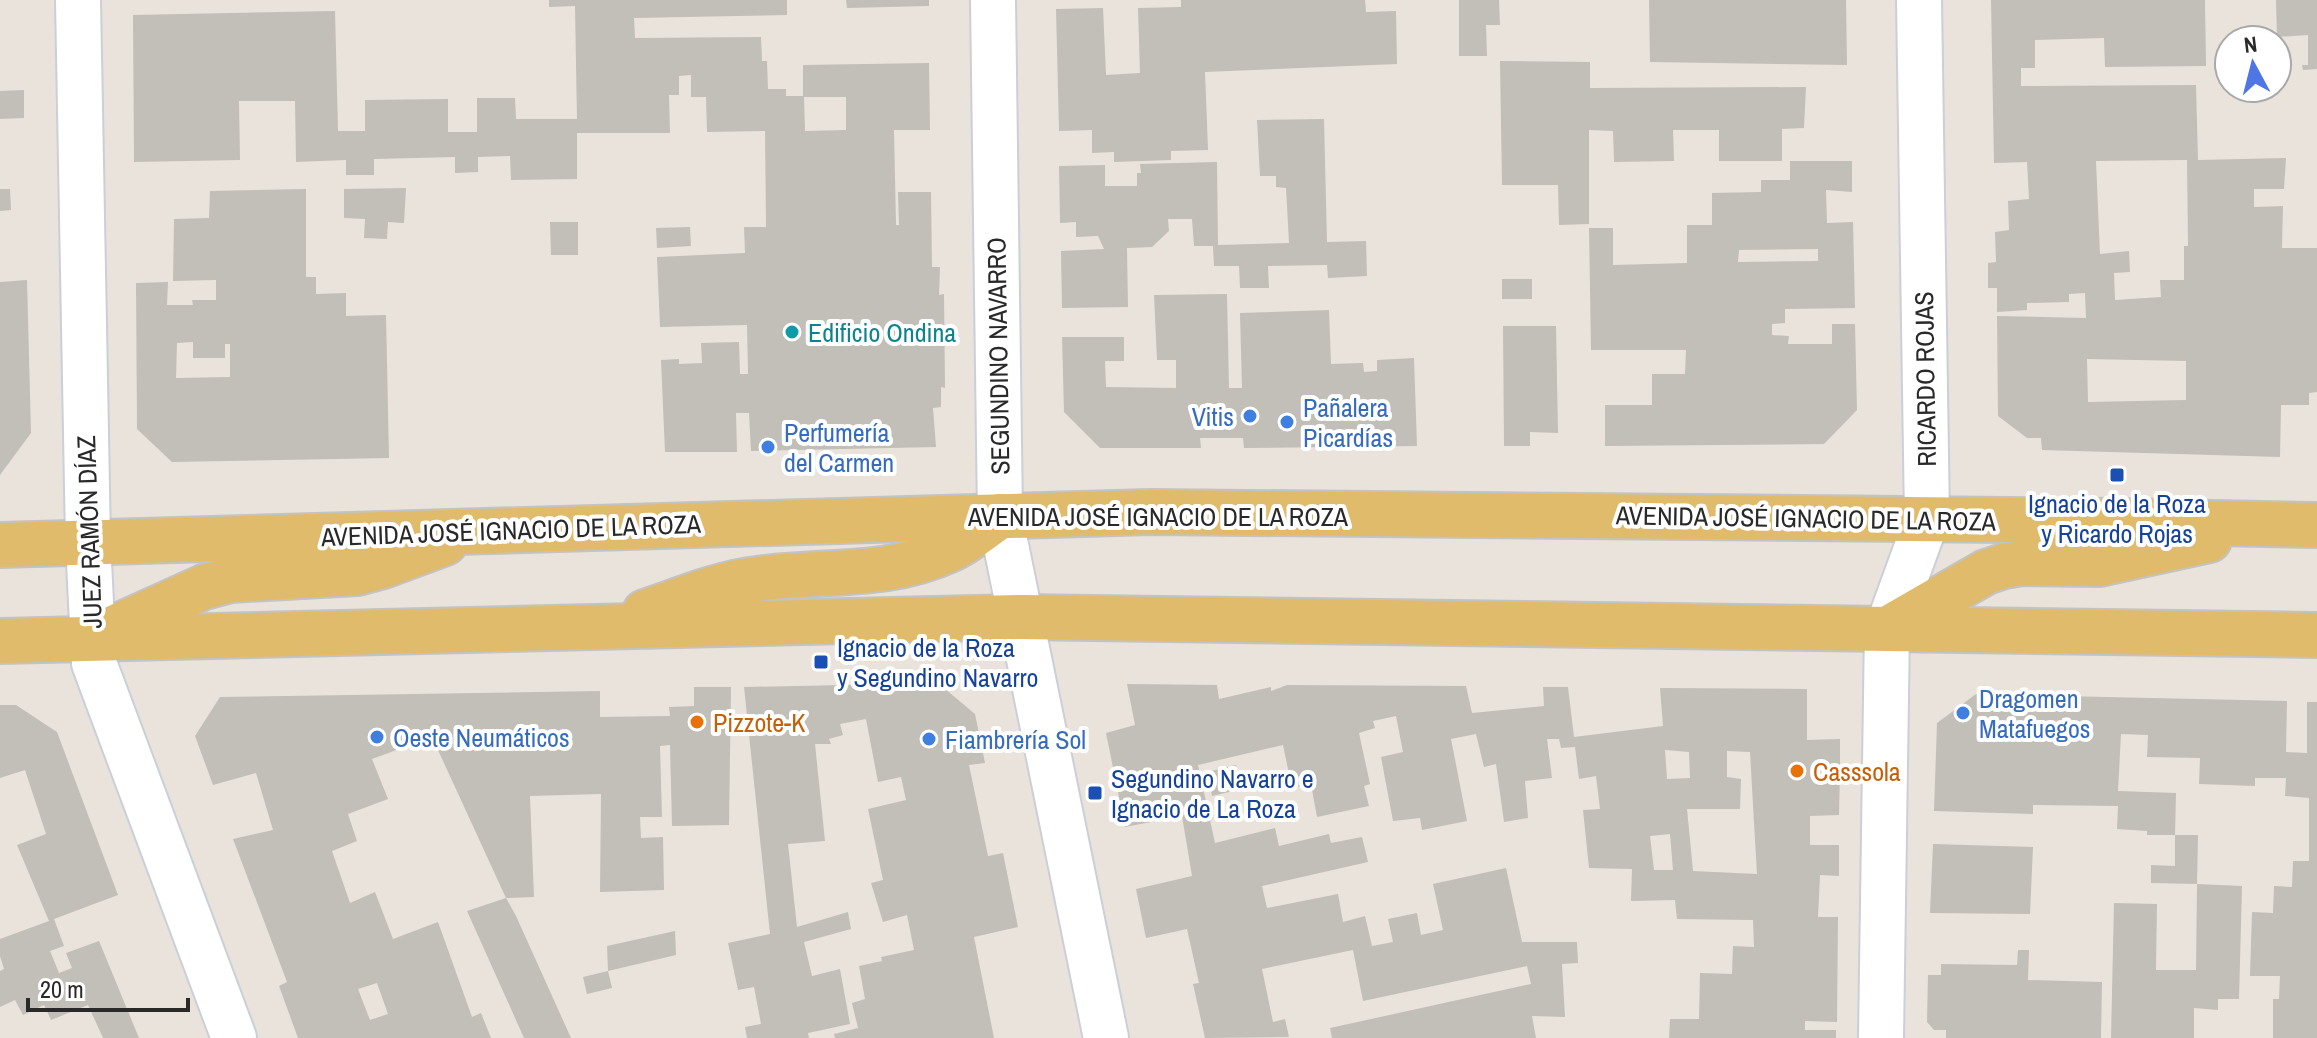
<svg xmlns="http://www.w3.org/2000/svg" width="2317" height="1038" viewBox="0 0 2317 1038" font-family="'Archivo Narrow',sans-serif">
  <rect width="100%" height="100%" fill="#e9e3dc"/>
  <!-- building -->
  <g fill="#c2beb8" fill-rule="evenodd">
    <path d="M549,0H787V15L634,18L635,38L761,37L762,61H767L768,89H786V96H803V65L929,63L930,130H894L896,225H899L898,192H931L932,267H940L939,295L944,294L945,388L941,387V407L933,408L936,447L751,451L749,413H736L737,452H665L661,360L679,359V364L702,363L701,343L739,342L740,374H748L747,325L660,327L657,257L745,253L744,227H766L765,131L707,132L706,97H691V75L679,76V95H669L670,133H577V179L511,180L510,156L478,157V172L455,173V157L374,159V175H346V160L296,162L295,101H239L240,160L134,162L133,15L335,11L338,131H365V100L448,99V132H477V98H515L516,119H577L575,6L549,7ZM804,97H846V130L805,131Z"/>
    <polygon points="846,0 929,0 929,6 847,8"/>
    <polygon points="1181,0 1365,0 1366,12 1396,11 1397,64 1205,72 1208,150 1171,151 1171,160 1114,162 1114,152 1092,153 1092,130 1059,131 1056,9 1103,8 1106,75 1140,73 1138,8 1181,7"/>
    <polygon points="1459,0 1499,0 1500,25 1486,25 1487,56 1459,56"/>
    <polygon points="1649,0 1846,0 1847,65 1650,62"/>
    <path d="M1991,0H2205L2206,66L2105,67L2104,38L2035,40V68H2021V86L2196,85L2198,160L2286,158L2284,189H2254V207L2283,206L2282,248H2317V392L2309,393V405H2281L2280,457L2042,450L2041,438H2027L1998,416L1997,316L2086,318L2085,293L2069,294V302L2027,303V310L1997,312V288H1988V263L1996,262L1995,232L2009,230L2008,201L2029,199L2027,162L1994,163ZM2187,160L2188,246H2184V280H2160L2161,297L2115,300L2114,273L2130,272L2129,251L2100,254L2096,161ZM2087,359L2186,361V400L2088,402Z"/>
    <polygon points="2276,0 2317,0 2317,69 2303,70 2302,65 2308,65 2308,35 2277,37"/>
    <polygon points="1500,61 1590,62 1590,88 1806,87 1804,128 1782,129 1782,161 1719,161 1719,130 1673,130 1674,161 1614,162 1613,131 1589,130 1589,224 1559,225 1558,185 1502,185"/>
    <polygon points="24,90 24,118 0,119 0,91"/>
    <polygon points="1324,119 1327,242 1366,241 1367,276 1328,278 1327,265 1268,266 1269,288 1240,288 1239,266 1214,266 1213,246 1194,246 1192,219 1168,219 1169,231 1152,247 1127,248 1128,307 1062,308 1061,251 1104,249 1098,236 1076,237 1076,222 1060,223 1059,166 1105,165 1105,186 1137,186 1137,173 1141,173 1140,164 1217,162 1218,245 1289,243 1286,188 1276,187 1276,176 1260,176 1257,120"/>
    <path d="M1790,161H1852V192L1826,190L1827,223L1853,222L1855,308L1785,309V323L1772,324V335L1789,336L1788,344H1832V324H1855L1857,410L1824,444L1605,446V405H1652V374H1685L1686,350H1591L1589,228H1613V265L1687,263V225H1712V193L1761,192V180H1790ZM1818,249V261L1738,262L1739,250Z"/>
    <polygon points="406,188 404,223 388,222 387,239 364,238 365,219 344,218 344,189"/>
    <polygon points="0,189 10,189 11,210 0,211"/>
    <path d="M306,189V277H316V294L346,293V316L386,315L389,458L172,462L137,429L136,283L168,282L167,305H193L192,300H216V280L173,281L174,219L209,218L210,191ZM193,342V358H225V344H230V377L176,378L177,343Z"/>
    <polygon points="550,222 578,222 578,255 551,255"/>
    <polygon points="690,227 691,246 657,248 656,228"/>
    <rect x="1502" y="279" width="30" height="20"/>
    <polygon points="27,280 31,433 0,475 0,282"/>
    <polygon points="1227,294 1229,388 1242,388 1240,313 1329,310 1331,364 1363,363 1364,372 1377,371 1377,360 1414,358 1417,446 1244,448 1243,438 1200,438 1201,448 1100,448 1064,412 1062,337 1124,337 1124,361 1105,361 1106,387 1176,388 1176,360 1157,360 1154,295"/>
    <polygon points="1503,326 1556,326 1558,433 1530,432 1530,446 1504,446"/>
    <polygon points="938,683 975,714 985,763 969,765 988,856 1003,853 1018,927 974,937 994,1038 835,1038 834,1034 858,1028 852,1003 865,999 859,966 882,961 881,957 914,950 907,915 883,922 871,883 883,880 868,809 906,800 901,777 878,782 866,719 840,724 843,735 829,739 831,744 815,744 825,841 788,844 797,927 848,912 851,929 804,942 812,976 840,969 850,1024 808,1033 809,1038 747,1038 745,1027 761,1024 754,987 738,990 728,943 770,934 744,687"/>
    <path d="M1127,684L1217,685L1219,699L1271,687V691L1287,685L1466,686L1472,713L1544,706L1543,687H1568L1574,737L1663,726L1660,688L1807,689V740L1840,739V769L1839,815L1810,816V845H1839V876L1820,875L1818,917H1838L1837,1022L1805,1021V1030H1836V1038H1669L1670,1019H1699L1700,973L1732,974L1733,946L1754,947L1753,920L1677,919L1675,900L1631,901L1632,869L1589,868L1583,810L1600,809L1596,776L1579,779L1575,747L1561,748L1559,739H1547L1552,778L1525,781L1528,818L1504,822L1496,764L1484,767L1476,734L1451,739L1467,821L1422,830L1420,818L1393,821L1381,757L1403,752L1396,716L1373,721L1375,728L1359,733L1370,784L1364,786L1369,806L1317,817L1311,784L1292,788L1283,745L1198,765L1215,843L1275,828L1279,846L1329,834L1331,843L1362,837L1368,862L1262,886L1267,908L1338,894L1343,922L1365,916L1372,946L1393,942L1388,919L1417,913L1421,935L1443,930L1433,884L1506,868L1522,942H1577L1578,963L1562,964L1565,1017L1532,1016L1536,1038H1332L1330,1028L1531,984L1527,966L1363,1001L1353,950L1262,969L1273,1022L1285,1019L1289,1037L1205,1038L1193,984L1199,983L1187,929L1146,938L1136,889L1192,876L1182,816L1125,827L1106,733L1135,725ZM1665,750L1689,752L1690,778L1667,779ZM1727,751L1750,752L1757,874L1693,871L1687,809H1740L1741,779L1727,777ZM1670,834L1673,870H1654L1650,836Z"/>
    <path d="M694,687H731L729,825L672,826L670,745L660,746L662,817H640L641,838L663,837L664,890L600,892L601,794L530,796L534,897L506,898L432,737L372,759L388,799L348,814L357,841L332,851L350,903L375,892L393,939L438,922L472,1017L481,1013L491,1038H298L279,986L287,982L233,839L273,830L256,773L213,785L195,736L220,697L600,691V717L670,716L669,707L694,706ZM377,983L388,1014L370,1020L358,989Z"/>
    <polygon points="1976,694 2036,696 2036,707 2061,709 2061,696 2287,701 2286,752 2307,753 2307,702 2317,702 2317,1038 2273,1038 2273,999 2279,999 2280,976 2250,976 2252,912 2273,913 2274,886 2292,887 2293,861 2309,861 2309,798 2285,796 2286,778 2255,778 2255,786 2199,784 2200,758 2147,757 2148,735 2121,734 2118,791 2176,793 2175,835 2147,835 2147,831 2117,829 2118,806 2033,805 2033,814 1934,811 1937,723"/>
    <polygon points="0,705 16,705 57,732 118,895 54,919 64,946 50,951 59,973 72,968 66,953 99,941 139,1038 103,1038 88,1005 51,1020 44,1005 23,1015 15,1000 0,1007 0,971 4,969 0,956 0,939 49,921 17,845 46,834 25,770 0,778"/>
    <polygon points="1236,765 1242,789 1212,796 1207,772"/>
    <polygon points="2175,835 2198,835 2197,884 2151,883 2151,865 2175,866"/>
    <polygon points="1933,844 2033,847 2030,914 1930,913"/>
    <polygon points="2197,884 2242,886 2239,999 2218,999 2218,1010 2194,1008 2194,1038 2111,1038 2114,903 2157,904 2156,970 2196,970"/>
    <polygon points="506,898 516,916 571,1038 524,1038 467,911"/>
    <polygon points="675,931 676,955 608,971 607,946"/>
    <polygon points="2018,950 2029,950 2028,980 2102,982 2101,1038 1946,1038 1946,1030 1934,1030 1927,1022 1928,975 1941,975 1941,964 2017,965"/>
    <polygon points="608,971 612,988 587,994 583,977"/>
  </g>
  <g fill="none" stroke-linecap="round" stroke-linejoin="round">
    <defs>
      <g id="minor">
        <polyline points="78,0 88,542 94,663 234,1038"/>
        <polyline points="993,0 1000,516 1106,1038"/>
        <polyline points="1881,1038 1887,629 1927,519 1919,0"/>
      </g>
      <g id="major">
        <polyline points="0,545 1151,512 2117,521 2317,525"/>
        <path d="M645,612C678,601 711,587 744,581C814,568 882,581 949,550C967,542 983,528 1000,516"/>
        <polyline points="1887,629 1986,572 2004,566 2021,563 2099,564 2209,540"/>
        <polyline points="109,630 204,587 230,580 357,573 383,566 445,543"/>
        <polyline points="0,641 1021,617 2317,635"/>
      </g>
    </defs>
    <!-- minor casing -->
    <use href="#minor" stroke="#cbcfd9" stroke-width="48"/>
    <!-- major casing -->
    <use href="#major" stroke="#c3c3c3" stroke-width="48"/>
    <!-- minor -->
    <use href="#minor" stroke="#fff" stroke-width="44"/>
    <!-- major -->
    <use href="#major" stroke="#e0bb6b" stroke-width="44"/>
  </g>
  <!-- markers -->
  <circle fill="#0f9aa8" stroke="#fff" stroke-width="3" cx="792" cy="332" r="8"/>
  <g fill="#3f7fe0" stroke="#fff" stroke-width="3">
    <circle cx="1250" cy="416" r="8"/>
    <circle cx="1287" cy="422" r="8"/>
    <circle cx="768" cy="447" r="8"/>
    <circle cx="1963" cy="713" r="8"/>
    <circle cx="377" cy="737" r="8"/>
    <circle cx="929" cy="739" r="8"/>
  </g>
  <g fill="#1a4fb4" stroke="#fff" stroke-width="3">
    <rect x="2109" y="467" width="16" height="16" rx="4"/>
    <rect x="813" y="654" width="16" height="16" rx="4"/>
    <rect x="1087" y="785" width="16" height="16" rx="4"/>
  </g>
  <g fill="#e8710a" stroke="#fff" stroke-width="3">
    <circle cx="697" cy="722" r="8"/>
    <circle cx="1797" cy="771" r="8"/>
  </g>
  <g text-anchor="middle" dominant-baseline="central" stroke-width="8" stroke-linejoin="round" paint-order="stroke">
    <!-- culture labels -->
    <g font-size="26" fill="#0d838f" stroke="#fff" text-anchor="start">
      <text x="808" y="332">Edificio Ondina</text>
    </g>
    <!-- street labels -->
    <g font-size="26" fill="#292929" stroke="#fff">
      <text transform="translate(998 356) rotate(-91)">SEGUNDINO NAVARRO</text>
      <text transform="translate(1925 379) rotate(-91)">RICARDO ROJAS</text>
      <text x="1158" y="516">AVENIDA JOSÉ IGNACIO DE LA ROZA</text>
      <text transform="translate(1806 518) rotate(1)">AVENIDA JOSÉ IGNACIO DE LA ROZA</text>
      <text transform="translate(511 530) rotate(-2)">AVENIDA JOSÉ IGNACIO DE LA ROZA</text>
      <text transform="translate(89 532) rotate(-92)">JUEZ RAMÓN DÍAZ</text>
    </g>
    <!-- shop labels -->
    <g font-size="26" fill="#366cbe" stroke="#fff" text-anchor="start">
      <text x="1303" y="407">Pañalera<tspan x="1303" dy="30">Picardías</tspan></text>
      <text x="1234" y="416" text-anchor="end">Vitis</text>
      <text x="784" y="432">Perfumería<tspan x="784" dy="30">del Carmen</tspan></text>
      <text x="1979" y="698">Dragomen<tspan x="1979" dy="30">Matafuegos</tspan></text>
      <text x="393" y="737">Oeste Neumáticos</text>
      <text x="945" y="739">Fiambrería Sol</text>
    </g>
    <!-- transit labels -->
    <g font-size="26" fill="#164399" stroke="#fff" text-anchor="start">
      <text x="2117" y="503" text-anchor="middle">Ignacio de la Roza<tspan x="2117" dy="30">y Ricardo Rojas</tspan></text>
      <text x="837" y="647">Ignacio de la Roza<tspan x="837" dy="30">y Segundino Navarro</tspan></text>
      <text x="1111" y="778">Segundino Navarro e<tspan x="1111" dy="30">Ignacio de La Roza</tspan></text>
    </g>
    <!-- food labels -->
    <g font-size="26" fill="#c56008" stroke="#fff" text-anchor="start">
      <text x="713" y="722">Pizzote-K</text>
      <text x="1813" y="771">Casssola</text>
    </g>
  </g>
  <!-- north arrow -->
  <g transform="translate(2253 64) rotate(353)"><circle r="38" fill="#ffffff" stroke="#a9a9a9" stroke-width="2"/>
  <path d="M0-6L14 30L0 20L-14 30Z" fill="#4e76e4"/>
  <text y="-12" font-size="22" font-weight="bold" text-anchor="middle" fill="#292929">N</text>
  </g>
  <!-- scale -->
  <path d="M28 998v12h160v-12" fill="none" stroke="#292929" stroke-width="4"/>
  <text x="40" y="998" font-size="24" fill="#292929" stroke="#ffffff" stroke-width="6" paint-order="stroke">20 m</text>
</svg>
